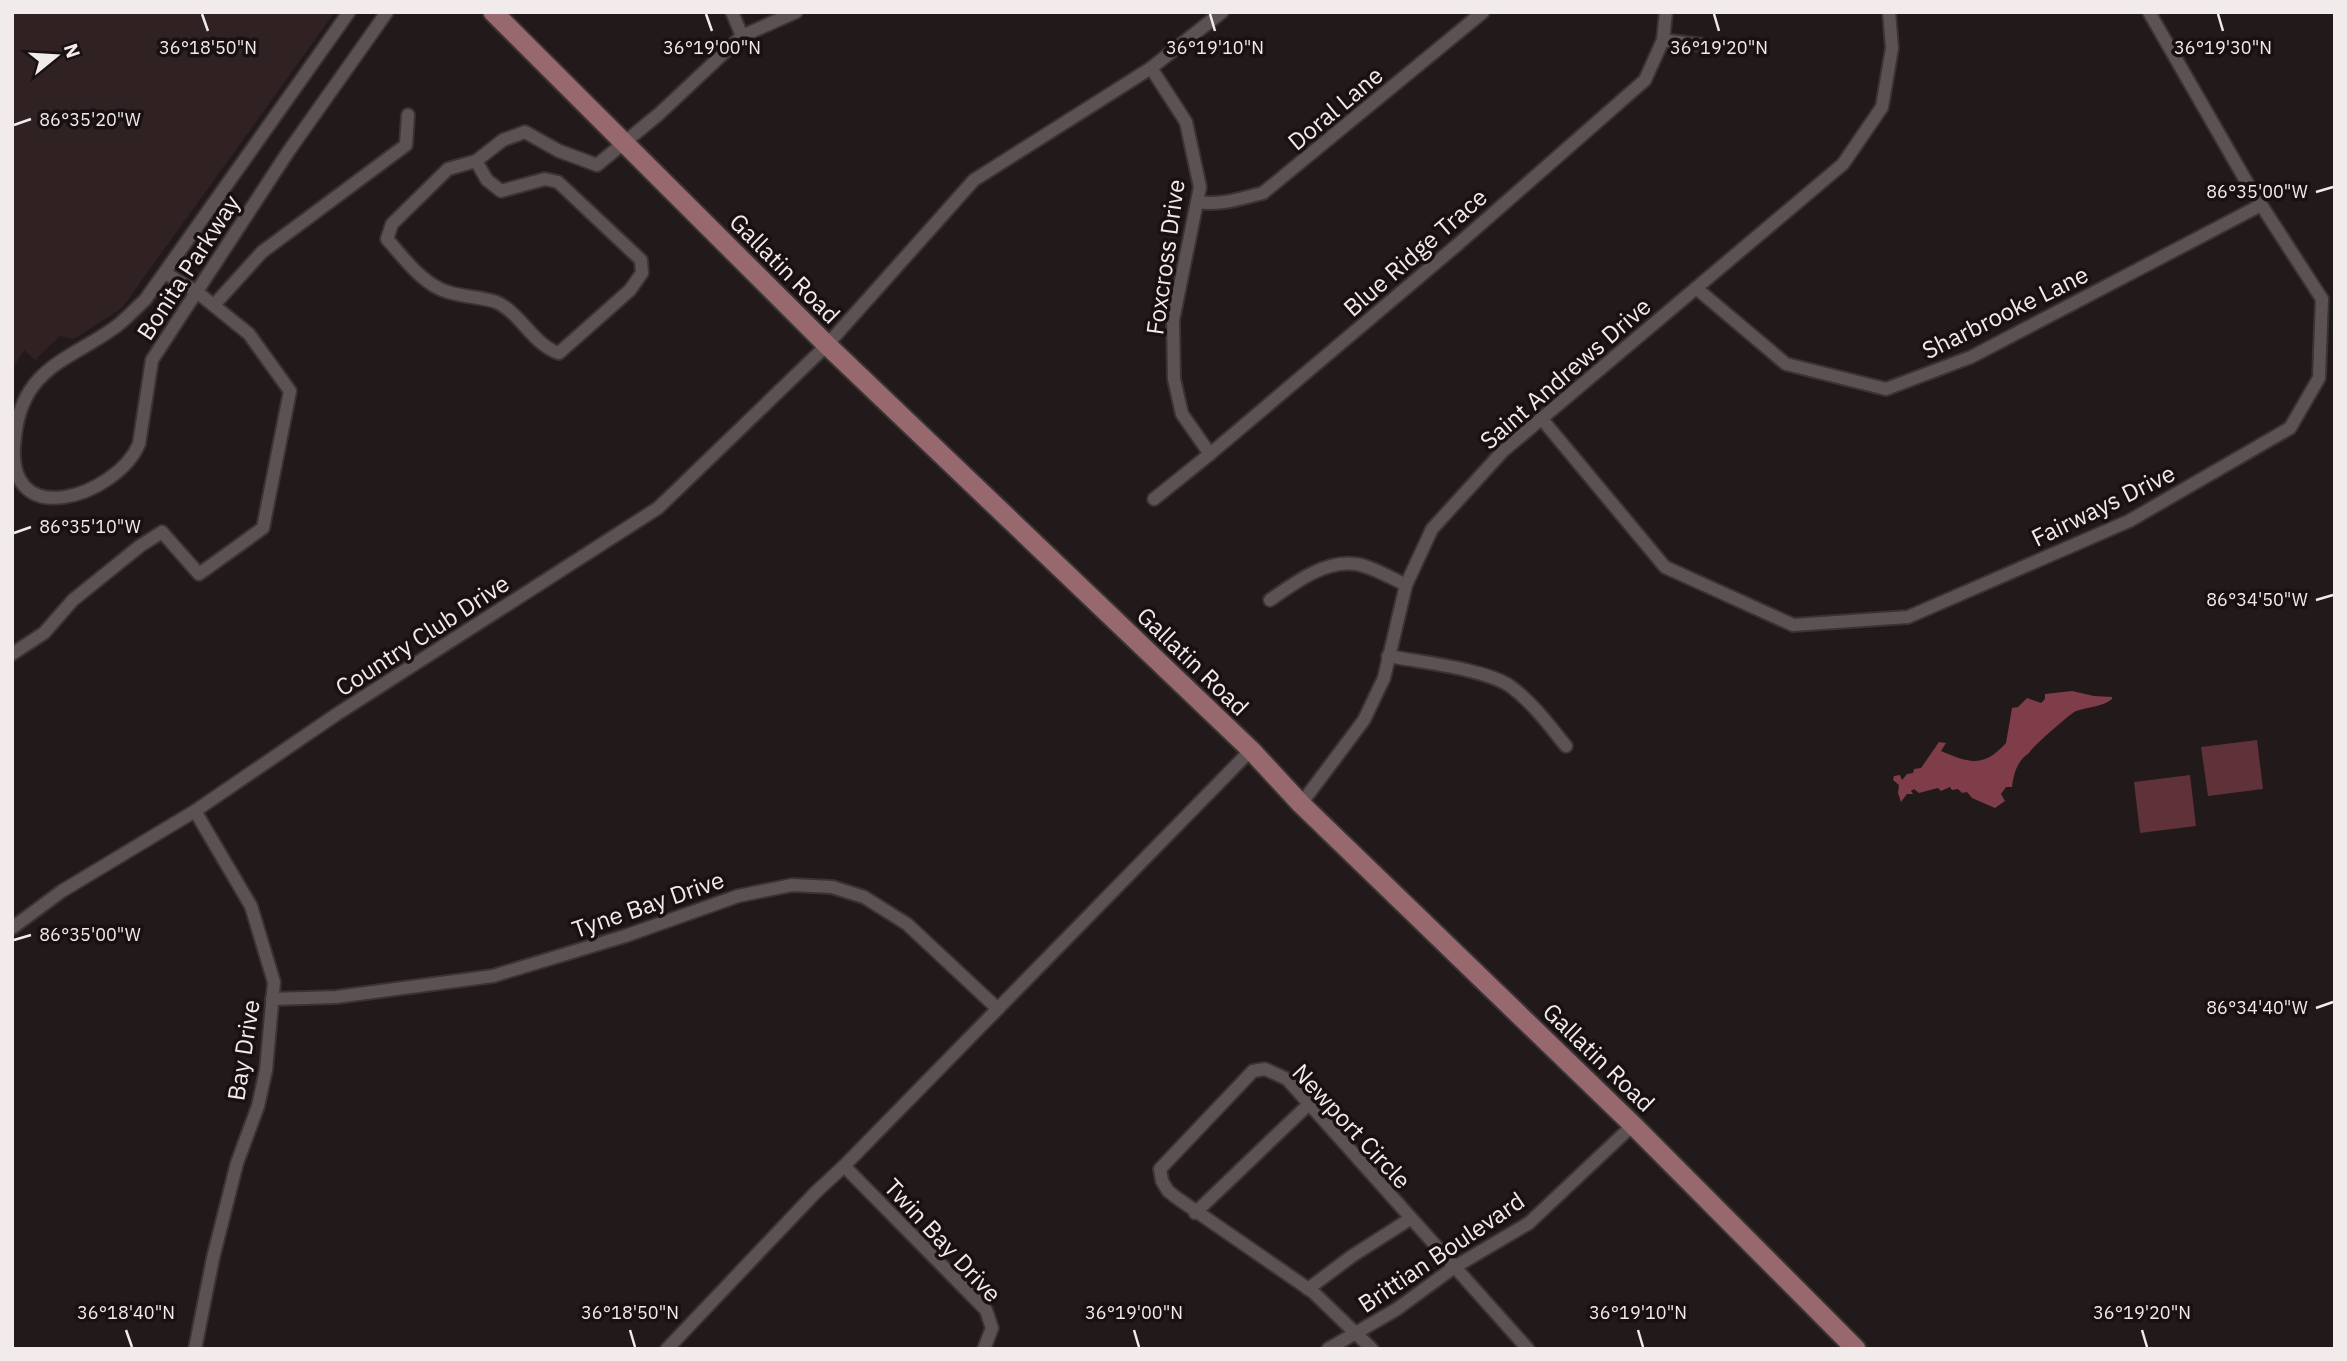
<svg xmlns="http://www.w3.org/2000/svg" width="2347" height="1361" viewBox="0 0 2347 1361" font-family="'IBM Plex Sans',sans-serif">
  <rect width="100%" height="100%" fill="#22191a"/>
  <!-- built -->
  <polygon fill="#302123" points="12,12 335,12 122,308 74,339 60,336 35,360 24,350 12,370"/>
  <!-- green -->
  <g fill="#5f3139">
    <polygon points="2257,740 2263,789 2208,796 2201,747"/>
    <polygon points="2190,775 2196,826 2140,833 2134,782"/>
  </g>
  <!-- water -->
  <path fill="#7e3d49" d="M2072,691L2094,696L2112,697V699C2102,707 2088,707 2076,711C2072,712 2031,748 2029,753C2017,761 2014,773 2012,787H2006L2001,794L2005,801L1995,808L1972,798L1967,792L1962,793L1958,789L1952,790L1950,787L1941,791L1938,788L1919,793L1914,789L1911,791L1913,794H1907L1901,802L1898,793L1899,785L1893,780L1894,776L1900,775L1902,780L1907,774L1913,773L1914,769L1921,768L1939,742L1946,743L1941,751C1967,762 1983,769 2006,743L2012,708L2018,707L2027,698L2041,703L2045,699V694Z"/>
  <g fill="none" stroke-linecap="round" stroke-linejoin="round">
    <defs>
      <g id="minor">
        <path d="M349,12L145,300C136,308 127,318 118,325C94,344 59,357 39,379C24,395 17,417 15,437C1,536 117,496 139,444L152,360L288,152L387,12"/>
        <polyline points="732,12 742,36"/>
        <polyline points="1663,40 1703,45"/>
        <polyline points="1151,68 1186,122 1200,187 1173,320 1174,379 1182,414 1210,454"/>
        <path d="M476,161L448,169L392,224L387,239C403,257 423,285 448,292C463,297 482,297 496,302C520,312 534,346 559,353L630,290L642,273L641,260L558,182L545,179L501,191L487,180L476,161L503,140L525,132L559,151L597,165L659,114L742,36L796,12"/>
        <path d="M1198,202C1220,206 1242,198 1263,193L1483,12"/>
        <polyline points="1696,288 1786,364 1886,389 1971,357 2261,205"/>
        <polyline points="214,305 262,252 406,145 408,115"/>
        <polyline points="1541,418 1665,567 1793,625 1908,617 2129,521 2290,428 2319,378 2322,299 2249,186 2149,12"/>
        <polyline points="1154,499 1210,454 1457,245 1645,80 1663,40 1666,12"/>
        <path d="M1270,600C1293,584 1324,560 1355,564C1369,565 1393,579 1406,585"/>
        <polyline points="12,654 44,633 73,600 140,546 162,532 199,574 263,528 290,391 249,334 197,292 165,273"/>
        <path d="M1388,656C1420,662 1485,669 1510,686C1532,702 1549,725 1566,746"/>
        <polyline points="1301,804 1364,720 1384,678 1406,585 1432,529 1503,451 1843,164 1882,107 1892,48 1889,12"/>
        <polyline points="195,811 251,906 274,982 266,1070 258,1106 237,1163 213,1258 195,1349"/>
        <polyline points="12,928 62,891 195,811 337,714 658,508 827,345 974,180 1151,68 1222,12"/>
        <polyline points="272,999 336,997 493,976 625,936 738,896 792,885 832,887 864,897 907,924 998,1009"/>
        <polyline points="844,1166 986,1310 992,1328 984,1349"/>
        <polyline points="1195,1213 1309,1104"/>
        <polyline points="1308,1289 1352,1256 1410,1219"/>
        <polyline points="667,1349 816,1192 844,1166 1251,750"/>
        <polyline points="1328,1349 1397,1309 1453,1268 1529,1223 1633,1125"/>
        <polyline points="1372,1349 1313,1292 1177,1198 1168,1191 1162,1181 1160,1169 1253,1071 1265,1069 1287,1079 1528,1349"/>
      </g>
      <polyline id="primary" points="493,12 827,345 1251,750 1301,804 1633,1125 1856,1349"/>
    </defs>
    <!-- minor casing -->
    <use href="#minor" stroke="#393333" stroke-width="16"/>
    <!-- primary casing -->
    <use href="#primary" stroke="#393333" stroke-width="23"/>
    <!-- minor -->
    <use href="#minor" stroke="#5c5253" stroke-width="12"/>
    <!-- primary -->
    <use href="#primary" stroke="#98686f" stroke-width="19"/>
  </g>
  <!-- ticks -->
  <path fill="none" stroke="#f1ebeb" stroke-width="2.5" d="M202,14L208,31M706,14L712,31M1210,14L1215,31M1714,14L1719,31M2218,14L2223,31M14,125L31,119M2316,192L2333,187M14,533L31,527M2316,600L2333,595M14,940L31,935M2316,1008L2333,1002M126,1330L132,1347M630,1330L635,1347M1134,1330L1139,1347M1638,1330L1643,1347M2142,1330L2147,1347"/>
  <g text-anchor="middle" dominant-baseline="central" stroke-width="7" stroke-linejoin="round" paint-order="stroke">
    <!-- street labels -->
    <g font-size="24" fill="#f1ebeb" stroke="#181011">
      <text transform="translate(1335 108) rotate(-40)">Doral Lane</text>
      <text transform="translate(1415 252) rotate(-41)">Blue Ridge Trace</text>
      <text transform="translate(1165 257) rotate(-82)">Foxcross Drive</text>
      <text transform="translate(188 267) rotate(-57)">Bonita Parkway</text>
      <text transform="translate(785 268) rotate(45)">Gallatin Road</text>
      <text transform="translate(2005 312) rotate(-26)">Sharbrooke Lane</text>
      <text transform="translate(1565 373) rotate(-41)">Saint Andrews Drive</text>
      <text transform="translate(2103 505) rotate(-26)">Fairways Drive</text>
      <text transform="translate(422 635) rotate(-33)">Country Club Drive</text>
      <text transform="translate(1193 661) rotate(44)">Gallatin Road</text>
      <text transform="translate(648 904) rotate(-19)">Tyne Bay Drive</text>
      <text transform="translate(243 1050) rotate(-81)">Bay Drive</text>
      <text transform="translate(1599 1057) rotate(44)">Gallatin Road</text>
      <text transform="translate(1352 1126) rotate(47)">Newport Circle</text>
      <text transform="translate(943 1240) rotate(47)">Twin Bay Drive</text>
      <text transform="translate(1441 1252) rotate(-34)">Brittian Boulevard</text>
    </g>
  </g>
  <g font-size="18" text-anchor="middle" fill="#f1ebeb" stroke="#181011" stroke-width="7" stroke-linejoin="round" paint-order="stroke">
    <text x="208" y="54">36°18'50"N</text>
    <text x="712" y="54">36°19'00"N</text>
    <text x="1215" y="54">36°19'10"N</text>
    <text x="1719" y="54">36°19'20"N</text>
    <text x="2223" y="54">36°19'30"N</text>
    <text x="90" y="126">86°35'20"W</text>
    <text x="2257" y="198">86°35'00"W</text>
    <text x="90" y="533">86°35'10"W</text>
    <text x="2257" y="606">86°34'50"W</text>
    <text x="90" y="941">86°35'00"W</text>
    <text x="2257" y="1014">86°34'40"W</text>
    <text x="126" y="1319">36°18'40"N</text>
    <text x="630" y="1319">36°18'50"N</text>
    <text x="1134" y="1319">36°19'00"N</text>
    <text x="1638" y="1319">36°19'10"N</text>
    <text x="2142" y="1319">36°19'20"N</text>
  </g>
  <!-- border -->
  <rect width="2347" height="1361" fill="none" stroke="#f1ebeb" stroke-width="28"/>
  <!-- north arrow -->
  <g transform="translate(56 56) rotate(72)" stroke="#181011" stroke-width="5" paint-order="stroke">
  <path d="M0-5L12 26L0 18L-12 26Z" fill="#f1ebeb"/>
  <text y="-10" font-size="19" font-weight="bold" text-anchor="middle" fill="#f1ebeb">N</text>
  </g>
</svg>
